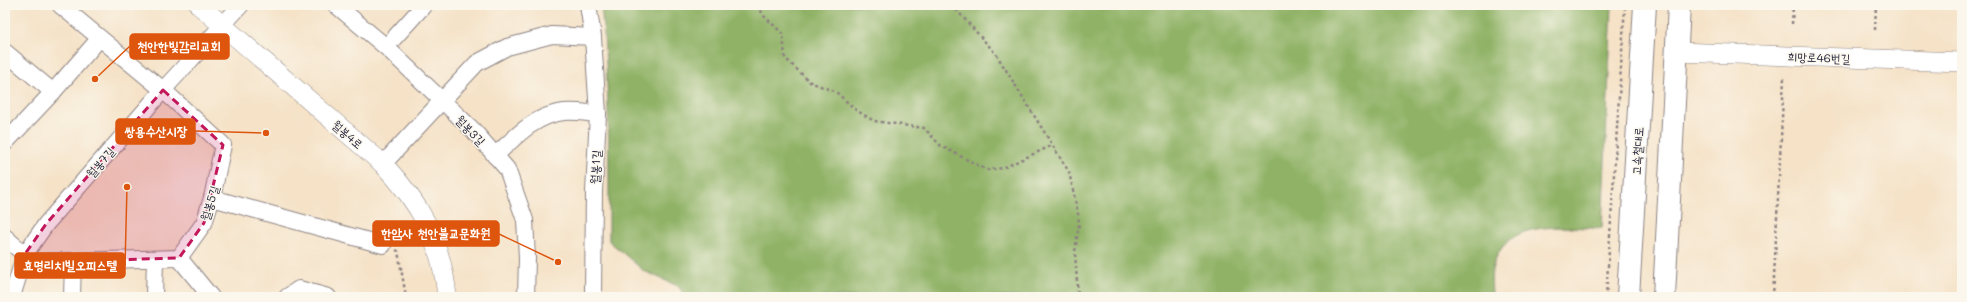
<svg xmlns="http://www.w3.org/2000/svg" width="1967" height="302" viewBox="0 0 1967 302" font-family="Mali,'Poor Story',sans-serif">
  <rect width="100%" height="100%" fill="#fbf7ec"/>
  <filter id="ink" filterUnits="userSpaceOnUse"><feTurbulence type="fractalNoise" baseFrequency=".025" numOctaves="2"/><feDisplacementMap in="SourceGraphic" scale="8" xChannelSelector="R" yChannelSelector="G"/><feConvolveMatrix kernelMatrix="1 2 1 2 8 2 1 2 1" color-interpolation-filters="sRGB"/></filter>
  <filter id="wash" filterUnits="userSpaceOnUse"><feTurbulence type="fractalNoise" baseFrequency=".012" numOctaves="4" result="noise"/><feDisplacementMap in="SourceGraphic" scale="16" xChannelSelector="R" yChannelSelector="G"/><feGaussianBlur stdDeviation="0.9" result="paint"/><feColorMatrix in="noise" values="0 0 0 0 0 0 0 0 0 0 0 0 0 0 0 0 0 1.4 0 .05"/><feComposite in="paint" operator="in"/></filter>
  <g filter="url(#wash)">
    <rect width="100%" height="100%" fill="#f5e2c7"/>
    <!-- forest -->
    <path fill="#90b266" stroke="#596a50" d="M601,5H1612L1602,228C1563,229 1508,216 1493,266C1490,275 1492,288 1492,297H686L678,286L644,271L609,241C609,162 610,83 601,5Z"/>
  </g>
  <g filter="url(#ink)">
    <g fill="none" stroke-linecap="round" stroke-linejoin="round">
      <defs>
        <g id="minor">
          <polyline points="336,5 386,47 473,130 507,169 525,220 527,258 526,297"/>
          <polyline points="588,5 593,37 598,114 594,192 593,297"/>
          <polyline points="386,47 424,5"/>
          <polyline points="5,52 53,92"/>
          <polyline points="5,143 53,92 99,39"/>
          <path d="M495,156C515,137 535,115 564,112C575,111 587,113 598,114"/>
          <polyline points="383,164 477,63 507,47 552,35 593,37"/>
          <polyline points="212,198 383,245"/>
          <polyline points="5,237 33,262 179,258 204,223 212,198 223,145 163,90 60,5"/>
          <polyline points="179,258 211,297"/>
          <polyline points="12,297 25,254 46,224 163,90 241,5"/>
          <polyline points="72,297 73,261"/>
          <polyline points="154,297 155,259"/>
          <polyline points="287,297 299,289 328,297"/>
        </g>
        <g id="tertiary">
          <path d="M199,5L383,164C420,203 442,242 447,297"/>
          <polyline points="1676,52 1962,62"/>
        </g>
        <g id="secondary">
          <polyline points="1628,297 1645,5"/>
          <polyline points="1664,297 1679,5"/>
        </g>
      </defs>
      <!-- minor casing -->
      <use href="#minor" stroke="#8c8281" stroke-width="18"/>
      <!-- tertiary casing -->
      <use href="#tertiary" stroke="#8c8281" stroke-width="20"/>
      <!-- secondary casing -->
      <use href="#secondary" stroke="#8c8281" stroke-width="24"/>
      <!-- path -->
      <g stroke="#8c8281" stroke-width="2.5" stroke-dasharray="3 3" stroke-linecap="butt">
        <polyline points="758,5 763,15 783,34 785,58 810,82 836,92 856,110 874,121 924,128 941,146 987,170 1003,168 1051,146"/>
        <polyline points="952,5 996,54 1069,172 1078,213 1079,224 1075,252 1078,297"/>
        <polyline points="1792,24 1793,5"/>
        <polyline points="1875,30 1876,5"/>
        <polyline points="396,250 398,251 406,297"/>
        <polyline points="1606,297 1625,5"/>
        <polyline points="1773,297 1784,78"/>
      </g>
      <!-- minor -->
      <use href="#minor" stroke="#fff" stroke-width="16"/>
      <!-- tertiary -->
      <use href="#tertiary" stroke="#fff" stroke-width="19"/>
      <!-- secondary -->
      <use href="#secondary" stroke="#fff" stroke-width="22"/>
    </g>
  </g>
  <!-- marked area -->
  <path fill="#c2185b" fill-opacity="0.2" stroke="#c2185b" stroke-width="3" stroke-dasharray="8 5" stroke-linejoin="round" d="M163,90L223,145L204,223L179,258L33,262L25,254L46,224Z"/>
  <g text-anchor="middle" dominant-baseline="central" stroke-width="3" stroke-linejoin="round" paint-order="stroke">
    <!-- street labels -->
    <g font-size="12" fill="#22223b" stroke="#fbf7ec">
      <text transform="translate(1819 57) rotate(2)">희망로46번길</text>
      <text transform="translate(471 130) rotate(46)">월봉3길</text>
      <text transform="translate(348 134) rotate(41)">월봉4로</text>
      <text transform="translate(1637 151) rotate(-87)">고속철대로</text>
      <text transform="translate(100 162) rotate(-49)">월봉7길</text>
      <text transform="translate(595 167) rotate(-87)">월봉1길</text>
      <text transform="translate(209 203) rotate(-73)">월봉5길</text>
    </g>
  </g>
  <!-- callouts -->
  <path fill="none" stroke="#de560e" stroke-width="1.5" d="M95 79L130 46M266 133L195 131M558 262L499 234M127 187L125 266"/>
  <g fill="#de560e" stroke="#fbf7ec" stroke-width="1.5">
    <circle cx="95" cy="79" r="4"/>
    <circle cx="266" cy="133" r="4"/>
    <circle cx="558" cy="262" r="4"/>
    <circle cx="127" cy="187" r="4"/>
  </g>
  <g fill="#de560e" stroke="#de560e" stroke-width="1.5">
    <rect x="130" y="34" width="99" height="25" rx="4"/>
    <rect x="116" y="119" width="79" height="25" rx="4"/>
    <rect x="373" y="221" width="126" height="25" rx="4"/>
    <rect x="15" y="253" width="110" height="25" rx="4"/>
  </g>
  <g font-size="13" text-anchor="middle" font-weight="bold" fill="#fff">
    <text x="179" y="51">천안한빛감리교회</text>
    <text x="156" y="136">쌍용수산시장</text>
    <text x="436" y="238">한암사 천안불교문화원</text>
    <text x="70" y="270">효명리치빌오피스텔</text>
  </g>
  <!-- margin -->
  <rect width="1967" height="302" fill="none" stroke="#fbf7ec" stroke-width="20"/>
</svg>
